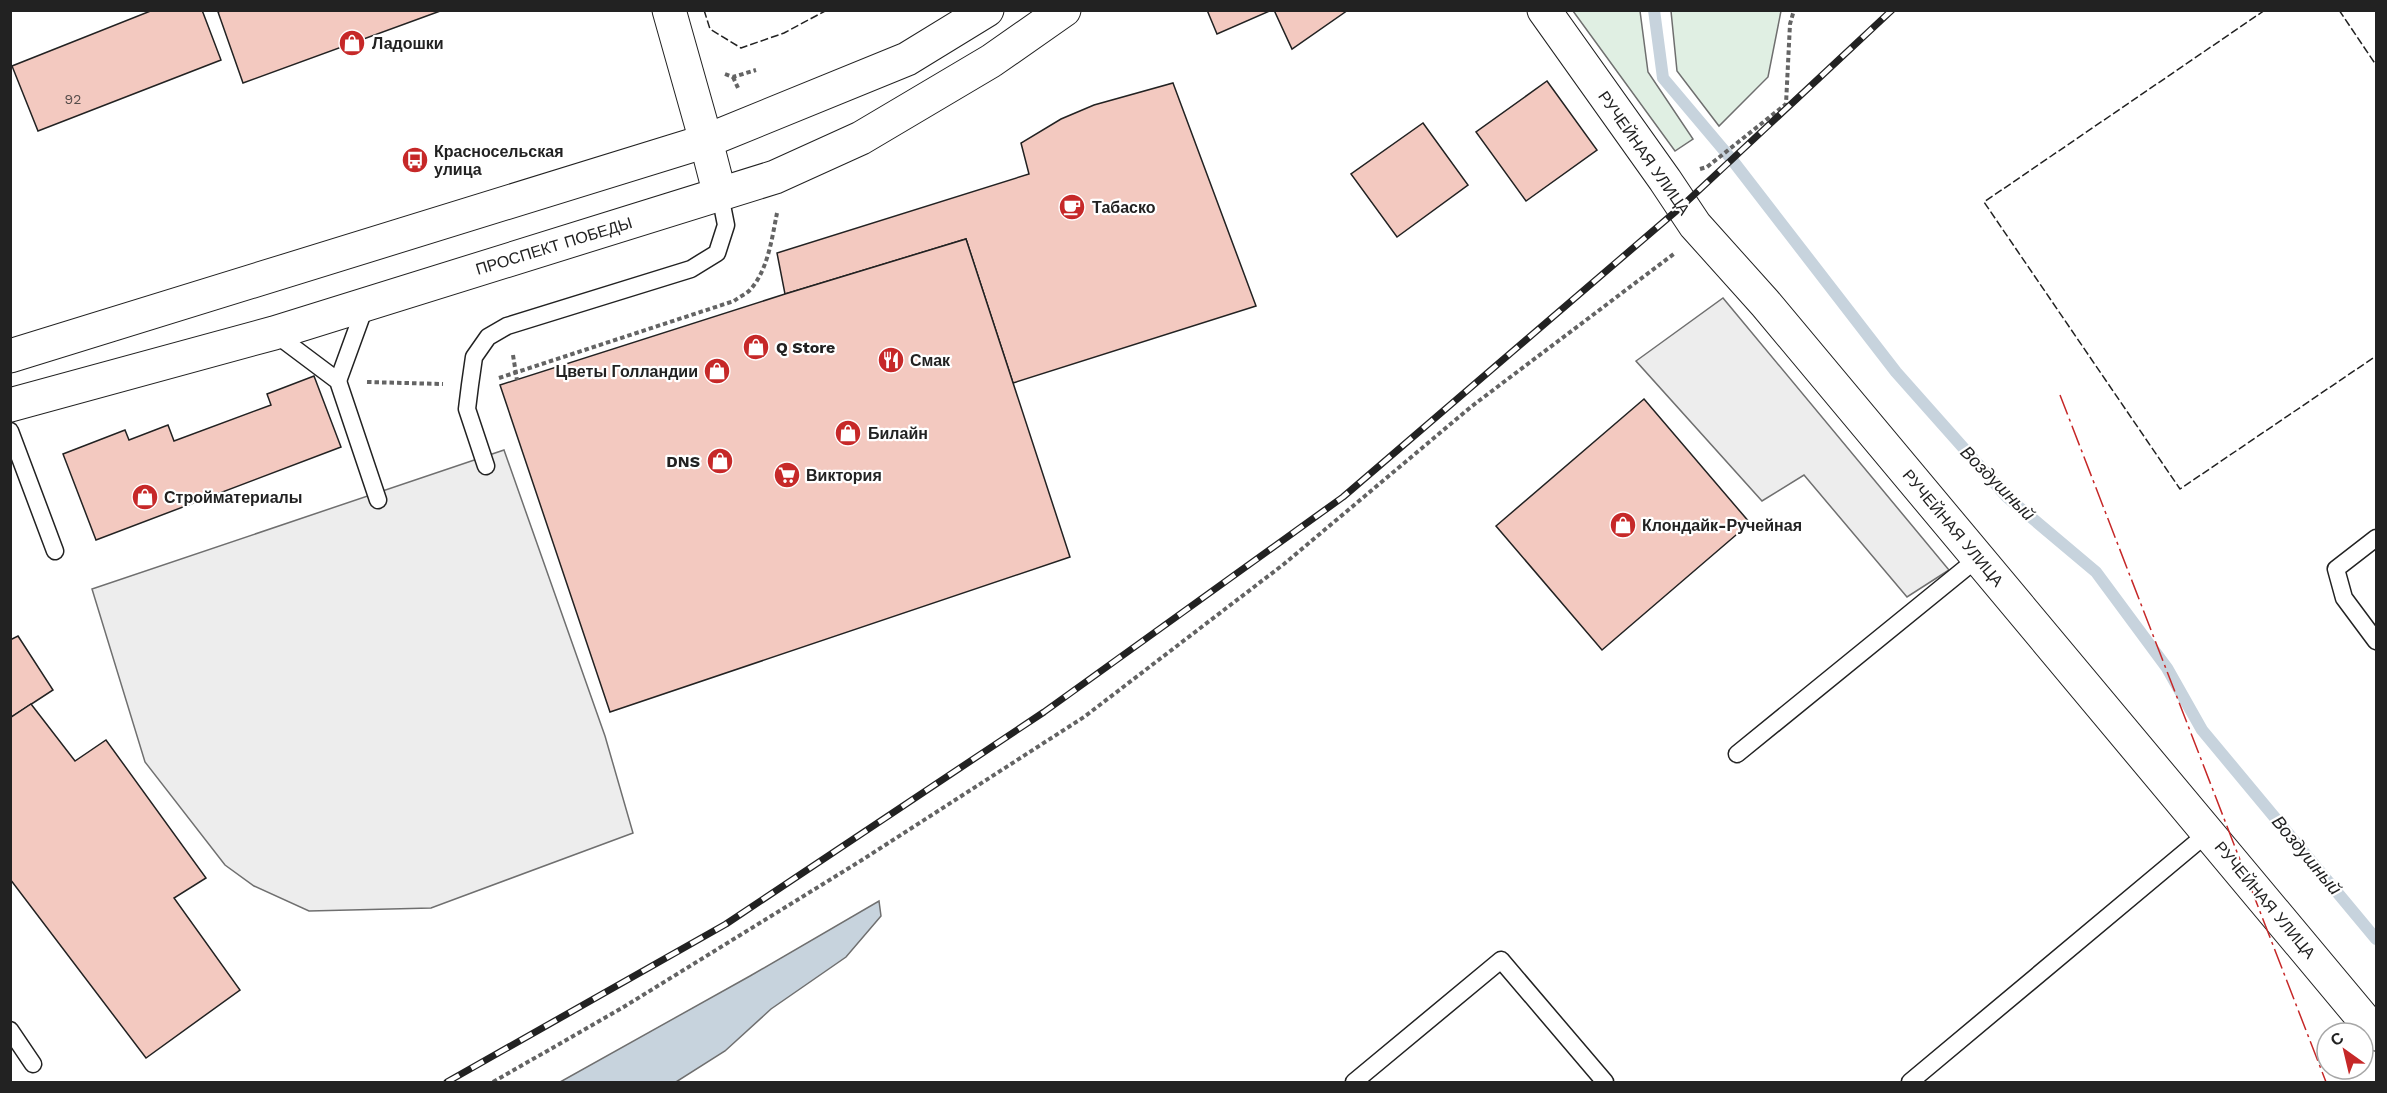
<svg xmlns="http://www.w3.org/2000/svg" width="2387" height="1093" viewBox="0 0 2387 1093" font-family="'Work Sans',sans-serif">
  <rect width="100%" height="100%" fill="#fff"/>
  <!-- green -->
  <g fill="#e0efe3" stroke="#6f6f6f" stroke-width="1.5">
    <polygon points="1573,11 1640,11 1648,72 1693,139 1675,151"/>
    <polygon points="1671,11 1781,11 1768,77 1719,126 1677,71"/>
  </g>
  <!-- parking -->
  <g fill="#ededed" stroke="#6f6f6f" stroke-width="1.5">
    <polygon points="1723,298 1949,570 1907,597 1804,475 1762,501 1636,361"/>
    <polygon points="504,450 605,736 633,833 431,908 309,911 254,886 225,865 145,762 92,589"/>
  </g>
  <!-- water -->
  <polygon fill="#c7d3dd" stroke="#6f6f6f" stroke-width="1.5" points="879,901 881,916 846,957 771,1009 725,1051 676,1082 560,1082 750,976"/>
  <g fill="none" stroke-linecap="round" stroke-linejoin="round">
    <!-- stream -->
    <polyline stroke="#c7d3dd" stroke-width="12" points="1654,10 1663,78 1733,161 1896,372 2007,497 2096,572 2167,668 2202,730 2376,939"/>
  </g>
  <!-- building -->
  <g fill="#f3c9c0" stroke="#222" stroke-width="1.5">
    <polygon points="153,10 202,10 221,60 38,131 12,66"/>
    <polygon points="223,10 443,10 243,83 218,12"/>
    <polygon points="1207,10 1272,10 1217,34"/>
    <polygon points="1274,10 1348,10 1292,49"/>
    <polygon points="1547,81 1597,150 1526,201 1476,132"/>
    <polygon points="1173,83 1256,306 1013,383 966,239 785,294 777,253 1029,174 1021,143 1061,119 1094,105"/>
    <polygon points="1423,123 1468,185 1397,237 1351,174"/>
    <polygon points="966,239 1070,557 610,712 500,385 785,294"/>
    <polygon points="314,376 341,447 96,540 63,454 125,430 129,440 168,425 174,441 271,405 267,394"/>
    <polygon points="1644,399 1750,523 1602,650 1496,526"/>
    <polygon points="18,636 53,690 10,718 10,640"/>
    <polygon points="31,704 75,761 106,740 206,878 174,898 240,990 146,1058 10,879 10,718"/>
  </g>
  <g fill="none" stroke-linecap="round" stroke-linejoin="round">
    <defs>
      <g id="lane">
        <polyline points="274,333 338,381 378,500"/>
        <polyline points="338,381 366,304"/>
        <polyline points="10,431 55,551"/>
        <polyline points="486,466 467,409 470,385 474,357 488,337 507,326 691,269 717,253 726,225 720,195"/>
        <polyline points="2376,538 2336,569 2344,598 2376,641"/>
        <polyline points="1737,754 1978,558"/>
        <polyline points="10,1030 33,1064"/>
        <polyline points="1354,1082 1501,960 1605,1082"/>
        <polyline points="1910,1082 2209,832"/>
      </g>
      <polyline id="street" points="1544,10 1665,180 1695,225 1765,303 2376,1034"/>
      <polyline id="secondary" points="669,10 706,141"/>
      <g id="primary">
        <polyline points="706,141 720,195"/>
        <polyline points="10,356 706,141 907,59 987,10"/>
        <polyline points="10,405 274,333 775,177 861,138 991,61 1064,10"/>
      </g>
    </defs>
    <!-- lane casing -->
    <use href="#lane" stroke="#222" stroke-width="19"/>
    <!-- street casing -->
    <use href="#street" stroke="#222" stroke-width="35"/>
    <!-- secondary casing -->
    <use href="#secondary" stroke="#222" stroke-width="35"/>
    <!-- primary casing -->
    <use href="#primary" stroke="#222" stroke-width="35"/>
    <!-- path -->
    <g stroke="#646464" stroke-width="4" stroke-dasharray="4.5 3" stroke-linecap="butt">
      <polyline points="725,74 733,77 756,70"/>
      <polyline points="733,77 739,90"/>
      <polyline points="1700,169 1707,167 1786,104 1790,24 1794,10"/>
      <polyline points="513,355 517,380"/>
      <path d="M499,378L734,301C739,297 746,294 750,290C768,270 772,238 777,213"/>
      <polyline points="367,382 443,384"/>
      <polyline points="493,1082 622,1008 862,860 1084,717 1284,564 1472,406 1675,253"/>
    </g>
    <!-- lane -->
    <use href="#lane" stroke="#fff" stroke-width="16"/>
    <!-- street -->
    <use href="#street" stroke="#fff" stroke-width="33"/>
    <!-- secondary -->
    <use href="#secondary" stroke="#fff" stroke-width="33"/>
    <!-- primary -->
    <use href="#primary" stroke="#fff" stroke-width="33"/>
    <defs>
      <polyline id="rail" points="447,1082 726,924 1044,712 1343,497 1682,206 1892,10"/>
    </defs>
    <!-- rail casing -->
    <use href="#rail" stroke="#222" stroke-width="7"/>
    <!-- rail -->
    <use href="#rail" stroke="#fff" stroke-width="4.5" stroke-dasharray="14" stroke-linecap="butt"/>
    <!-- fence -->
    <g stroke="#222" stroke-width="1.5" stroke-dasharray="8 3" stroke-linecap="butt">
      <polyline points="704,10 710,29 741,48 784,33 827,10"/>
      <polyline points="2265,10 1984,202 2180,489 2376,356"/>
      <polyline points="2339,10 2376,65"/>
    </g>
    <!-- power -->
    <polyline stroke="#c62828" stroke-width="1.5" stroke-dasharray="21 4.5 3 4.5" stroke-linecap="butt" points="2060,395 2326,1082"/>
  </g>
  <!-- icons -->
  <defs>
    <symbol id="shop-disc" viewBox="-11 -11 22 22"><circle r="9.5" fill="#c62828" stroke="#fff"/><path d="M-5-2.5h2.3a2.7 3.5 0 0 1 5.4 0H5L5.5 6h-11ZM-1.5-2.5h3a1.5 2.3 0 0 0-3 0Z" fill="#fff"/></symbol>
    <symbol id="bus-disc" viewBox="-11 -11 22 22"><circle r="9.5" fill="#c62828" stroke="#fff"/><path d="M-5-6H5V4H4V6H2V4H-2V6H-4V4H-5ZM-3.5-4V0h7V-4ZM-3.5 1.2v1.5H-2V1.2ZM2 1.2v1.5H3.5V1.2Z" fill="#fff"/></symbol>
    <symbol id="cafe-disc" viewBox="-11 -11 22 22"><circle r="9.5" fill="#c62828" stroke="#fff"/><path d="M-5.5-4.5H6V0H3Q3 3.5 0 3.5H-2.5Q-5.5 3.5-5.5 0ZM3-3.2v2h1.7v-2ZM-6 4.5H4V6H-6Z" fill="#fff"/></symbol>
    <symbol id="restaurant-disc" viewBox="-11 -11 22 22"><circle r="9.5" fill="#c62828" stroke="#fff"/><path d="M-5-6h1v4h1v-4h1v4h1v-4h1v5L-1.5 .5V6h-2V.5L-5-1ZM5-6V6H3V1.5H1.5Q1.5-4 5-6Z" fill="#fff"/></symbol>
    <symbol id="supermarket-disc" viewBox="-11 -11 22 22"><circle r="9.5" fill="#c62828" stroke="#fff"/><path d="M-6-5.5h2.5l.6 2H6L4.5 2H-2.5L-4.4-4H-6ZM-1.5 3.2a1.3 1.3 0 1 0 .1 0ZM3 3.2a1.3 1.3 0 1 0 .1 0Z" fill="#fff"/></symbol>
  </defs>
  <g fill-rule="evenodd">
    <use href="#shop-disc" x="337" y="28" width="30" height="30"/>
    <use href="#bus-disc" x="400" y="145" width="30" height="30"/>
    <use href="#cafe-disc" x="1057" y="192" width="30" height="30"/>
    <use href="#shop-disc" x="741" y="332" width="30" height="30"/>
    <use href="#restaurant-disc" x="876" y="345" width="30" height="30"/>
    <use href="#shop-disc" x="702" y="356" width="30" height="30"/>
    <use href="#shop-disc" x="833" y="418" width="30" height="30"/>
    <use href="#shop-disc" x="705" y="446" width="30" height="30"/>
    <use href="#supermarket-disc" x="772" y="460" width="30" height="30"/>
    <use href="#shop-disc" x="130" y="482" width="30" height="30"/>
    <use href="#shop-disc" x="1608" y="510" width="30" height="30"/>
  </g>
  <g text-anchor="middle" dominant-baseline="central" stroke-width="4.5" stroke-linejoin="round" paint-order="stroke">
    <!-- number labels -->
    <g font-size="14" fill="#564c4a">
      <text x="73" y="99">92</text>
    </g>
    <!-- poi labels -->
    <g font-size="16" font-weight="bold" fill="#222" stroke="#fff" text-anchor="start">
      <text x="372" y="43">Ладошки</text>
      <text x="434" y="151">Красносельская<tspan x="434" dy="18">улица</tspan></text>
      <text x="1092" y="207">Табаско</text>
      <text x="776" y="347">Q Store</text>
      <text x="910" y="360">Смак</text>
      <text x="698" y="371" text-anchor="end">Цветы Голландии</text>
      <text x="868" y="433">Билайн</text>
      <text x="700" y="461" text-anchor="end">DNS</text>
      <text x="806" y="475">Виктория</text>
      <text x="164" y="497">Стройматериалы</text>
      <text x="1642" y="525">Клондайк-Ручейная</text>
    </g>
    <!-- street labels -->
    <g font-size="16" fill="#222" stroke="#fff">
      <text transform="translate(1644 153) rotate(55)">РУЧЕЙНАЯ УЛИЦА</text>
      <text transform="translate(554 246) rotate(-17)">ПРОСПЕКТ ПОБЕДЫ</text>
      <text transform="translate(1953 528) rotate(50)">РУЧЕЙНАЯ УЛИЦА</text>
      <text transform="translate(2265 900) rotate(50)">РУЧЕЙНАЯ УЛИЦА</text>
    </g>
    <!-- water labels -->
    <g font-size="18" font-style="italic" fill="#222" stroke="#fff">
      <text transform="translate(1998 483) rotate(45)">Воздушный</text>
      <text transform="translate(2307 855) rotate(50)">Воздушный</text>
    </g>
  </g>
  <!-- border -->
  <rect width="2387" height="1093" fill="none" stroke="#222222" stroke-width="24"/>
  <!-- north arrow -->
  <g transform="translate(2345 1051) rotate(326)"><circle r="28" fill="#ffffff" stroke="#a7a7a7" stroke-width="1.5"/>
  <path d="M0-4.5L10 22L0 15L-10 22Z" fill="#c62828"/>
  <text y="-9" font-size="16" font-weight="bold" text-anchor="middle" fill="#222222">С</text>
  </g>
</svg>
